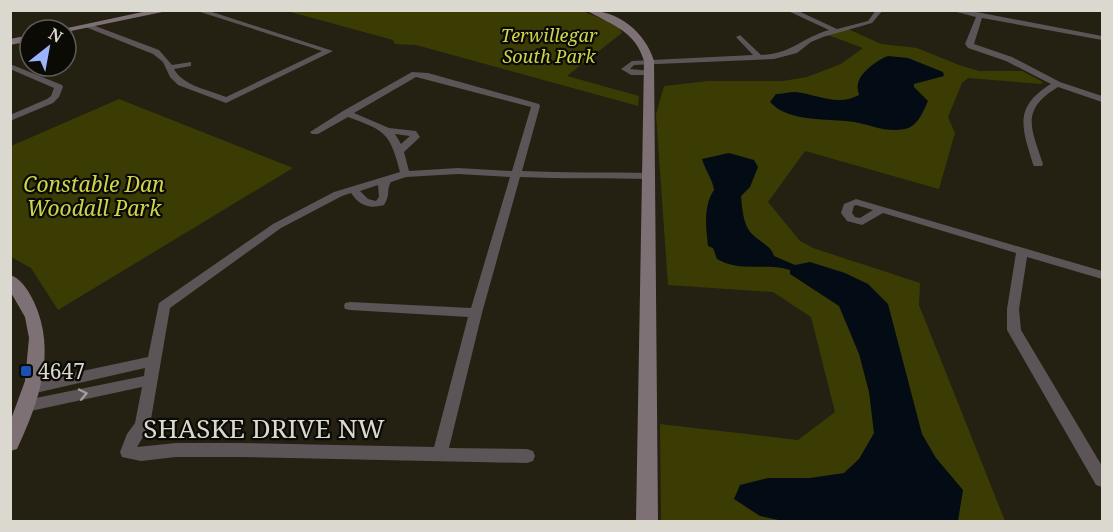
<svg xmlns="http://www.w3.org/2000/svg" width="1113" height="532" viewBox="0 0 1113 532" font-family="'Noto Serif',serif">
  <rect width="100%" height="100%" fill="#242012"/>
  <!-- green -->
  <g fill="#3b3c04">
    <polygon points="287,11 582,11 618,25 622,33 567,76 639,96 638,106 416,45 395,44 393,40"/>
    <polygon points="848,29 881,44 917,48 959,65 979,71 1022,71 1043,82 1041,84 968,78 962,83 948,117 955,133 939,189 805,151 768,202 800,241 813,248 920,283 919,305 1005,521 661,521 660,424 798,440 835,412 811,317 773,292 668,285 656,114 664,86 708,81 783,81 807,77 841,64 863,48 828,35"/>
    <polygon points="119,99 293,168 58,310 31,268 11,257 11,146"/>
  </g>
  <!-- water -->
  <g fill="#030c15">
    <path d="M888,56L908,58L943,72L944,76L914,84V87L928,101C923,112 918,126 905,129C887,133 871,125 854,122C833,119 810,121 789,114C781,111 776,108 770,102L776,94C782,94 789,92 795,92C817,94 837,107 859,95C858,91 857,87 858,84C859,73 879,59 888,56Z"/>
    <path d="M729,153L754,160L758,167L750,187L741,196C742,207 743,224 751,233C758,241 771,245 774,256L795,265L810,262L845,273L868,284L888,304L922,434L936,458L963,490L958,521H783L760,516L734,499L740,485L768,478H810L844,473L859,459L874,433L869,392L859,354L839,306L790,274V270C765,262 741,273 717,259L713,248L708,246C706,228 703,206 714,190C713,180 705,170 702,159Z"/>
  </g>
  <g fill="none" stroke-linecap="round" stroke-linejoin="round">
    <!-- street -->
    <g fill="#5c5456" fill-rule="evenodd">
      <path d="M194,10H206L333,51L226,103L178,85L170,77L163,62L153,54L83,26L90,24L159,50L172,65L191,62V66L174,69C183,86 209,90 226,97L322,51Z"/>
      <path d="M786,10H796L837,29L868,21L876,10H883L872,23L823,37L811,42L797,53L774,59L634,65L630,69L653,71V75H631L621,69L632,61L753,55L736,37L740,35L761,55C792,54 801,38 829,30Z"/>
      <path d="M949,10H966L1102,36V40L982,18L974,44L1012,57L1060,82L1102,96V102L1058,87C1020,110 1031,128 1043,164L1042,166H1034L1033,164C1022,128 1013,107 1051,84L1006,61L968,48L965,44L976,17Z"/>
      <polygon points="10,64 62,85 63,87 59,97 53,103 10,121 10,115 47,99 51,96 54,88 10,69"/>
      <path d="M412,72L428,73L539,104L540,106L522,171C565,173 607,172 650,173L655,176L650,179C607,178 564,179 520,177L482,313L449,448L527,449L533,451L535,456L533,461L527,463L238,457H176L141,461L122,457L120,452L127,434L135,423L142,387L26,412L21,410L19,406L21,402L26,400L144,376L145,368L31,394L26,392L24,388L26,384L31,382L148,357L159,303L273,224L334,192L400,172C390,133 386,131 348,117L318,134H312L310,132L343,111ZM416,77L531,107L512,171L458,168L409,171L404,152L420,137L416,131L389,128L354,113ZM395,134L410,136L401,144ZM458,174L510,177L471,308L350,302L345,303L344,306L345,309L350,310L468,317L434,447L238,443H176L137,447L150,425L170,308L281,228L342,196L351,193C360,206 369,209 384,205C391,194 386,190 391,182L406,177ZM378,185L379,197L376,201L368,199L360,191Z"/>
      <path d="M856,199L1102,271V279L1027,257L1019,309L1021,330L1102,466V487L1096,485L1007,330V309L1016,253L883,213L862,225L847,221L841,213L844,204ZM856,205L873,210L860,218L855,217L852,213L854,206Z"/>
    </g>
    <!-- secondary -->
    <g fill="#7e7175" fill-rule="evenodd">
      <polygon points="152,10 172,10 66,32 66,30 58,30"/>
      <path d="M586,10C617,10 645,31 654,61L658,522H636L644,61C635,30 611,25 586,10Z"/>
      <polygon points="30,35 30,41 10,45 10,39"/>
      <path d="M10,275C21,278 30,293 34,302C57,352 39,402 17,449L10,451V422L25,381L29,338L25,317L10,291Z"/>
    </g>
  </g>
  <!-- one-way arrows -->
  <defs><path id="oneway-chevron" d="M-2-3.5L2.5 0L-2 3.5" fill="none" stroke-width="1.6" stroke-linecap="round" stroke-linejoin="round" transform="scale(1.5)"/></defs>
  <use stroke="#a29d99" href="#oneway-chevron" transform="translate(83 394) rotate(-12)"/>
  <!-- markers -->
  <rect fill="#1a4fb4" stroke="#0b0a05" stroke-width="2" x="20" y="365" width="12" height="12" rx="3"/>
  <g text-anchor="middle" dominant-baseline="central" stroke-width="4.5" stroke-linejoin="round" paint-order="stroke">
    <!-- far-park labels -->
    <g font-size="18" font-style="italic" fill="#d0d44b" stroke="#0b0a05">
      <text x="549" y="35">Terwillegar<tspan x="549" dy="21">South Park</tspan></text>
    </g>
    <!-- park labels -->
    <g font-size="21" font-style="italic" fill="#d0d44b" stroke="#0b0a05">
      <text x="94" y="184">Constable Dan<tspan x="94" dy="24">Woodall Park</tspan></text>
    </g>
    <!-- poi labels -->
    <g font-size="21" fill="#dbd8cf" stroke="#0b0a05" text-anchor="start">
      <text x="38" y="371">4647</text>
    </g>
    <!-- near-street labels -->
    <g font-size="26" fill="#dbd8cf" stroke="#0b0a05">
      <text x="264" y="428">SHASKE DRIVE NW</text>
    </g>
  </g>
  <!-- border -->
  <rect width="1113" height="532" fill="none" stroke="#dbd8cf" stroke-width="24"/>
  <!-- north arrow -->
  <g transform="translate(48 48) rotate(31)"><circle r="28" fill="#0b0a05" stroke="#5e5c56" stroke-width="1.5"/>
  <path d="M0-4.5L10 22L0 15L-10 22Z" fill="#9cb4fd"/>
  <text y="-9" font-size="16" font-weight="bold" text-anchor="middle" fill="#dbd8cf">N</text>
  </g>
</svg>
